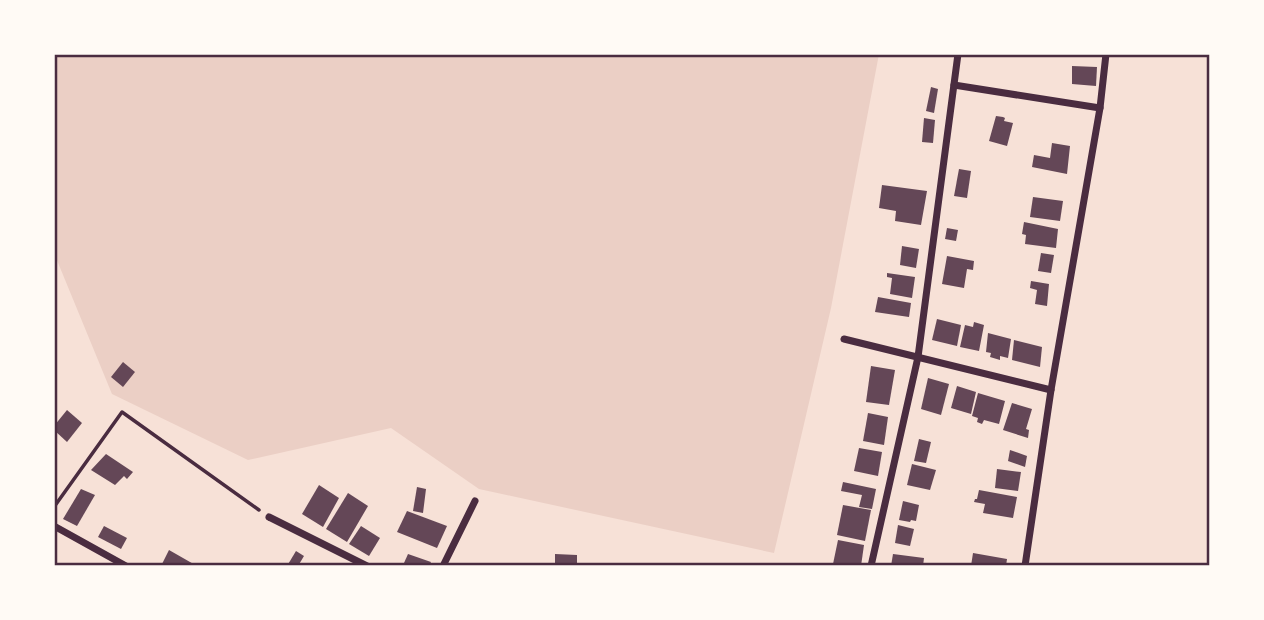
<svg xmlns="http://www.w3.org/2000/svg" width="1264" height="620" viewBox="0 0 1264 620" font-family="Mulish,sans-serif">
  <rect width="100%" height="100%" fill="#f7e1d7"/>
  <!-- green -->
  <polygon fill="#ebcfc5" points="54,54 879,54 831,308 774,553 479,489 391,428 248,460 112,394 54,253"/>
  <!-- building -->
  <g fill="#644757">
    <polygon points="1072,66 1097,67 1096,86 1072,84"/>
    <polygon points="931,87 938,89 934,113 926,111"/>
    <polygon points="996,116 1003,117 1005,118 1004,121 1013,123 1007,146 989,141"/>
    <polygon points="924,118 935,120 933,143 922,142"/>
    <polygon points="1052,143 1070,146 1067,174 1032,167 1034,155 1050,158"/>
    <polygon points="959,169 971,171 967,198 954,196"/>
    <polygon points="882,185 927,191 921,225 895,221 896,211 879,208"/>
    <polygon points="1033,197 1063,201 1060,221 1030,217"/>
    <polygon points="1024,222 1058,229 1056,248 1025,244 1026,235 1022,234"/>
    <polygon points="947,228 958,230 956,241 945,239"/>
    <polygon points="902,246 919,249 916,268 900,265"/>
    <polygon points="1041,253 1054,255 1051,273 1038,271"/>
    <polygon points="947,256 974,261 973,270 967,269 964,288 942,284"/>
    <polygon points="887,273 915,277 912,298 890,294 892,278 887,277"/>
    <polygon points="1031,281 1049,284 1047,306 1035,304 1037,290 1030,288"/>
    <polygon points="878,297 911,303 909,317 875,312"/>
    <polygon points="937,319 961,325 957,346 932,340"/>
    <polygon points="974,322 984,325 979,351 960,347 965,325 973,327"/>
    <polygon points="988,333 1011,339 1008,358 1000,356 1000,360 990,357 991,353 986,352"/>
    <polygon points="1014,340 1042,347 1040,367 1012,360"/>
    <polygon points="123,362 135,372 123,387 111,377"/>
    <polygon points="871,366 895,370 889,405 866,402"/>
    <polygon points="928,378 949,384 941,415 921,409"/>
    <polygon points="957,386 976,392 971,414 951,408"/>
    <polygon points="978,393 1005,401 999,424 984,420 982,424 977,422 978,418 972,416"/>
    <polygon points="1012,403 1032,409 1026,429 1029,430 1028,438 1003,430"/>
    <polygon points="67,410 82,423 67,442 54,430 54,426"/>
    <polygon points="868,413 888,417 884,445 863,441"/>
    <polygon points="919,439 931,442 926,463 914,461"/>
    <polygon points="859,448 882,452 878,476 854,471"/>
    <polygon points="1010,450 1027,456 1025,467 1008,461"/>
    <polygon points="106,454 133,472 127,479 124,476 115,485 91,470"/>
    <polygon points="912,464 936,470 930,490 907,485"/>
    <polygon points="997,469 1021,472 1018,491 995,488"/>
    <polygon points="843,482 876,489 872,509 859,507 862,495 841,491"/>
    <polygon points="319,485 339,498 323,527 302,514"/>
    <polygon points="417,487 426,489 423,513 413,511"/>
    <polygon points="81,489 95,495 77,526 63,519"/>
    <polygon points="979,490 1017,497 1013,518 983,513 985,504 974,502 975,499 977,499"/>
    <polygon points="348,493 368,506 347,542 326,529"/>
    <polygon points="903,501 919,505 916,521 911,520 910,522 899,520"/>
    <polygon points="843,505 871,510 865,541 837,535"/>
    <polygon points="407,511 447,526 437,548 397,532"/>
    <polygon points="898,525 914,529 910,546 895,543"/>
    <polygon points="104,526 127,538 121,549 98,537"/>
    <polygon points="361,526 380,538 369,556 349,544"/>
    <polygon points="838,540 864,545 861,566 833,564"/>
    <polygon points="169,550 197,566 161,566"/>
    <polygon points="296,551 304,556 298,566 287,566"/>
    <polygon points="973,553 1007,559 1006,566 971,566"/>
    <polygon points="408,554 431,562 429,566 411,566 404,563"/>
    <polygon points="555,554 577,555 577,566 555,566"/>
    <polygon points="893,554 924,558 923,566 891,566"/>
  </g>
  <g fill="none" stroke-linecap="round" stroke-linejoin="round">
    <!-- path -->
    <polyline stroke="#4a2c40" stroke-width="3.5" points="54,507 122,412 259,510"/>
    <!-- minor -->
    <g stroke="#4a2c40" stroke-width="7">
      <polyline points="954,85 1100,108"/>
      <polyline points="844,339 1051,390"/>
      <polyline points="269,517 367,566"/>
      <polyline points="54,526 126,566"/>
      <polyline points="443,566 475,501"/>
      <polyline points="871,566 918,357 958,54"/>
      <polyline points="1025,566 1051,390 1100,108 1106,54"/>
    </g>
  </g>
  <!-- border -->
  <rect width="1264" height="620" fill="none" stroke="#fffaf5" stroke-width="112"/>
  <rect x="56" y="56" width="1152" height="508" fill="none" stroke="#4a2c40" stroke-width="2.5"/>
</svg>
